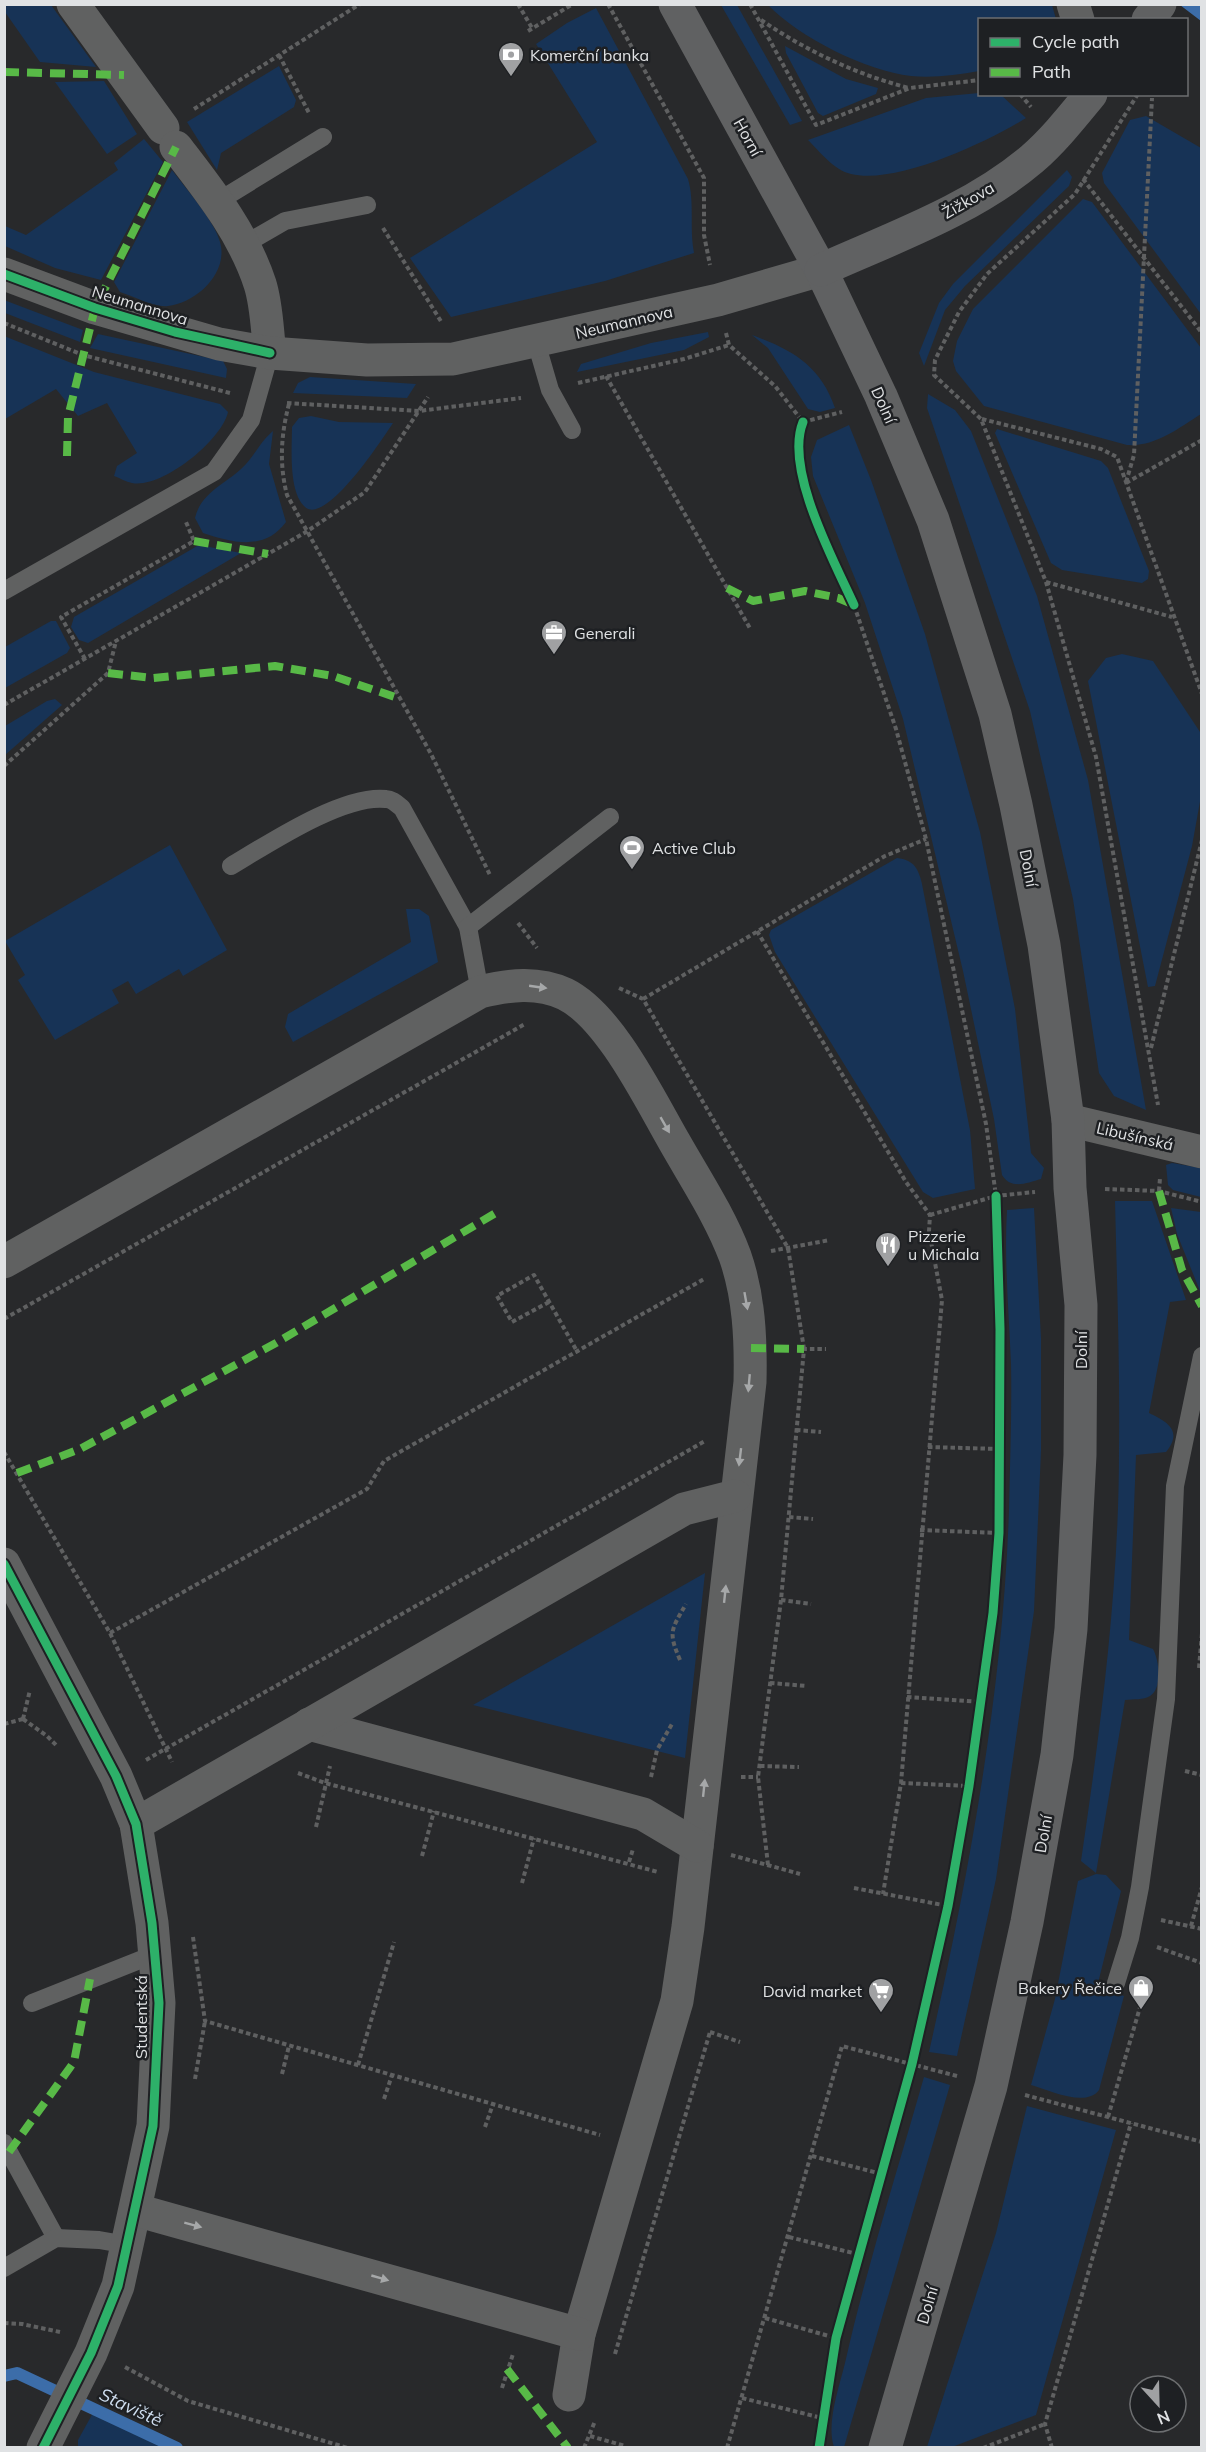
<svg xmlns="http://www.w3.org/2000/svg" width="1206" height="2452" viewBox="0 0 1206 2452" font-family="Mulish,sans-serif">
  <rect width="100%" height="100%" fill="#28292b"/>
  <!-- green -->
  <g fill="#173356">
    <polygon points="4,5 51,5 96,67 40,62 5,12"/>
    <polygon points="721,5 737,5 802,121 790,125"/>
    <path d="M768,5H1052L1056,19L980,20L979,71C957,75 934,78 911,76C866,71 799,37 768,5Z"/>
    <path d="M596,8L688,179C695,203 689,228 694,253L605,281L451,317L410,258L597,142L536,44L567,23Z"/>
    <polygon points="785,46 846,79 878,88 876,94 823,116 818,113 786,53"/>
    <polygon points="279,66 296,100 294,107 221,153 217,170 187,122"/>
    <polygon points="104,81 137,134 107,154 55,82"/>
    <path d="M979,93L1001,95L1026,118C987,142 897,185 851,174C834,170 820,152 808,140L926,98Z"/>
    <polygon points="1146,116 1201,148 1201,314 1104,183 1102,173 1130,120"/>
    <polygon points="144,139 163,162 101,280 55,268 5,246 5,226 26,235 118,170 114,163"/>
    <path d="M172,170C186,189 214,220 220,242C229,273 196,303 168,306C155,308 133,296 120,292L114,282Z"/>
    <polygon points="1067,170 1072,177 1069,186 965,286 945,310 924,366 919,353 939,303 953,284"/>
    <path d="M1083,199L1092,202L1201,348V414C1179,428 1155,447 1127,445L984,406L956,371L953,361L957,341L973,309Z"/>
    <polygon points="4,300 83,330 80,342 5,313"/>
    <polygon points="708,332 709,337 684,350 577,372 581,364 651,343"/>
    <polygon points="98,334 223,361 227,369 226,378 90,348"/>
    <path d="M752,335C792,350 820,365 835,408L820,412L808,409L768,348Z"/>
    <path d="M4,336L94,372L220,404L228,412C222,440 162,489 132,483C126,482 120,478 114,476L117,466L137,453L107,403L78,416L56,389L5,419Z"/>
    <polygon points="310,377 416,384 407,398 293,393 298,383"/>
    <polygon points="928,394 955,410 971,431 1037,596 1088,780 1146,1110 1114,1096 1099,1073 1073,899 1030,711 927,408"/>
    <path d="M311,416L339,422L393,423C383,438 326,526 305,507C288,492 292,447 292,427L299,418Z"/>
    <path d="M849,425L871,480L925,634L980,832L1015,1009L1031,1153L1044,1168L1041,1179C1027,1183 1011,1190 1002,1175L994,1119L963,971L903,719L865,603L813,476L811,457L817,440Z"/>
    <polygon points="997,429 1101,461 1108,468 1149,571 1148,579 1142,583 1062,570 1051,563 995,433"/>
    <path d="M273,431L269,464L286,522C265,551 233,543 203,533L195,518C201,491 229,483 246,464C256,453 261,441 273,431Z"/>
    <polygon points="199,545 241,553 88,643 79,640 71,627 74,617"/>
    <polygon points="51,621 56,621 70,648 67,653 5,688 5,647"/>
    <polygon points="1122,654 1153,661 1202,735 1201,796 1192,846 1155,986 1148,987 1088,681 1106,658"/>
    <polygon points="55,699 62,705 5,755 5,726 47,701"/>
    <polygon points="170,845 227,950 183,976 179,969 136,994 128,981 112,990 119,1003 55,1040 18,980 25,975 5,941"/>
    <path d="M897,858C914,860 918,868 922,884L970,1130L975,1189L933,1198L923,1192L775,952L769,935L771,930Z"/>
    <polygon points="406,909 419,909 429,916 438,962 293,1042 285,1027 288,1014 411,942"/>
    <polygon points="1172,1163 1201,1168 1201,1197 1173,1190 1168,1185 1166,1165"/>
    <path d="M1115,1201H1152L1186,1300L1170,1302L1149,1413C1168,1422 1183,1431 1166,1452L1136,1455L1129,1640L1153,1649C1159,1660 1163,1688 1150,1696C1144,1700 1133,1699 1125,1700L1096,1873L1081,1861C1101,1725 1119,1588 1119,1451C1120,1368 1117,1284 1115,1201Z"/>
    <path d="M1034,1208L1041,1338V1451L1034,1611L996,1879L957,2056L929,2052C969,1874 1003,1692 1009,1510C1010,1461 1012,1412 1011,1364C1009,1313 1004,1261 1007,1210Z"/>
    <polygon points="1171,1208 1201,1212 1200,1291 1177,1234"/>
    <polygon points="705,1573 685,1758 473,1705"/>
    <path d="M1096,1874L1106,1875L1121,1891L1097,1987L1124,1996L1099,2090C1086,2108 1049,2090 1031,2085L1055,1999L1078,1881Z"/>
    <path d="M924,2077L950,2085L844,2447H834C826,2423 839,2388 845,2363C867,2266 897,2172 924,2077Z"/>
    <polygon points="1027,2106 1116,2130 1036,2415 952,2447 927,2447 996,2233"/>
    <polygon points="93,2413 167,2447 78,2447 78,2440"/>
  </g>
  <!-- water -->
  <polygon fill="#3c6da9" points="1180,5 1201,5 1201,21"/>
  <g fill="none" stroke-linecap="round" stroke-linejoin="round">
    <!-- stream -->
    <polyline stroke="#3c6da9" stroke-width="12" points="4,2376 17,2373 177,2448"/>
    <!-- path -->
    <g stroke="#5f6061" stroke-width="4" stroke-dasharray="4.5 3" stroke-linecap="butt">
      <polyline points="518,4 532,28"/>
      <polyline points="608,4 704,178 704,235 710,265"/>
      <polyline points="750,4 816,125 910,88 980,80"/>
      <path d="M761,20C807,51 855,74 909,88"/>
      <polyline points="528,31 573,4"/>
      <polyline points="279,55 309,113"/>
      <polyline points="1020,94 1031,107"/>
      <polyline points="1138,94 1075,194 987,274 959,312 935,360 934,375 981,419 1046,582 1096,757 1158,1105"/>
      <polyline points="194,109 360,4"/>
      <polyline points="1083,179 1202,333"/>
      <polyline points="383,228 442,323"/>
      <polyline points="4,323 83,355 230,393"/>
      <polyline points="726,333 729,345 775,386 803,422"/>
      <polyline points="606,376 751,630"/>
      <polyline points="578,383 684,359 729,345"/>
      <polyline points="287,403 419,411 521,398"/>
      <path d="M289,404C281,434 279,464 287,495L431,754L490,875"/>
      <polyline points="982,419 1101,449 1117,457 1202,694"/>
      <polyline points="803,422 799,432 797,458 801,474 823,536 854,605 896,729 926,839 986,1124 996,1196 1000,1329 999,1533 993,1613 969,1786 948,1906 912,2064 836,2338 819,2448"/>
      <polyline points="803,422 842,412"/>
      <polyline points="1126,482 1134,455 1152,98"/>
      <polyline points="1126,483 1202,440"/>
      <polyline points="1046,582 1172,617"/>
      <polyline points="85,659 61,617 194,541 186,522"/>
      <polyline points="4,705 306,532 365,492 428,397"/>
      <polyline points="4,766 108,673 116,641"/>
      <polyline points="518,923 537,948"/>
      <polyline points="757,931 906,1182 930,1215 929,1231 942,1300 901,1783 883,1894"/>
      <polyline points="619,988 643,999 788,1248 804,1349"/>
      <polyline points="643,999 885,856 926,839"/>
      <polyline points="1151,1048 1202,840"/>
      <polyline points="1105,1189 1159,1191 1202,1202"/>
      <polyline points="1159,1191 1160,1178"/>
      <polyline points="930,1215 996,1196 1035,1192"/>
      <polyline points="771,1251 830,1240"/>
      <polyline points="549,1302 512,1322 497,1296 534,1275 578,1353"/>
      <polyline points="4,1319 525,1024"/>
      <polyline points="796,1430 821,1432"/>
      <polyline points="928,1447 1000,1449"/>
      <polyline points="4,1452 110,1633 172,1762"/>
      <polyline points="789,1517 813,1519"/>
      <polyline points="920,1530 999,1533"/>
      <polyline points="781,1600 811,1604"/>
      <polyline points="110,1633 367,1489 384,1461 704,1279"/>
      <path d="M680,1660C668,1632 671,1630 686,1604"/>
      <polyline points="1199,1668 1202,1633"/>
      <polyline points="770,1683 807,1686"/>
      <polyline points="907,1697 981,1702"/>
      <polyline points="23,1719 47,1736 56,1745"/>
      <polyline points="23,1719 30,1690"/>
      <polyline points="4,1724 23,1719"/>
      <polyline points="146,1760 705,1441"/>
      <polyline points="760,1766 799,1767"/>
      <polyline points="1185,1771 1202,1775"/>
      <polyline points="298,1773 325,1783 658,1872"/>
      <polyline points="651,1777 657,1750 672,1724"/>
      <polyline points="741,1777 758,1777"/>
      <polyline points="901,1783 969,1786"/>
      <polyline points="316,1827 330,1766"/>
      <polyline points="731,1855 800,1874"/>
      <polyline points="422,1856 434,1811"/>
      <polyline points="629,1862 633,1849"/>
      <polyline points="768,1865 758,1777 781,1600 804,1349 826,1349"/>
      <polyline points="522,1883 534,1838"/>
      <polyline points="854,1888 948,1906"/>
      <polyline points="1161,1920 1202,1929"/>
      <polyline points="1191,1926 1202,1887"/>
      <polyline points="193,1937 205,2021 600,2135"/>
      <polyline points="1157,1947 1202,1963"/>
      <polyline points="710,2032 740,2042"/>
      <polyline points="358,2065 394,1942"/>
      <polyline points="282,2074 289,2046"/>
      <polyline points="195,2079 205,2021"/>
      <polyline points="1025,2095 1202,2142"/>
      <polyline points="384,2099 392,2075"/>
      <polyline points="1108,2117 1143,1997"/>
      <polyline points="485,2127 493,2104"/>
      <polyline points="812,2156 882,2174"/>
      <polyline points="789,2237 861,2255"/>
      <polyline points="765,2318 836,2338"/>
      <polyline points="4,2323 22,2324 60,2332"/>
      <polyline points="615,2354 710,2032"/>
      <polyline points="125,2367 188,2401 348,2448"/>
      <polyline points="502,2388 513,2354"/>
      <polyline points="742,2398 822,2418"/>
      <polyline points="590,2436 625,2446"/>
      <polyline points="584,2448 595,2421"/>
      <polyline points="727,2448 842,2046 957,2076"/>
      <polyline points="983,2448 1045,2424"/>
      <polyline points="1052,2448 1045,2424 1131,2123"/>
    </g>
    <!-- service -->
    <g stroke="#606161" stroke-width="18">
      <polyline points="217,202 323,137"/>
      <polyline points="245,244 285,221 367,205"/>
      <polyline points="536,342 550,390 572,430"/>
      <polyline points="4,591 214,472 251,420 270,353"/>
      <path d="M231,866C268,844 343,794 386,799C392,799 397,804 402,808L468,927L480,992"/>
      <polyline points="468,927 610,817"/>
      <polyline points="1116,1983 1130,1938 1140,1887 1166,1699 1175,1486 1202,1356"/>
      <polyline points="32,2003 155,1954"/>
      <polyline points="4,2143 56,2238"/>
      <polyline points="4,2268 56,2238 99,2240 128,2245"/>
    </g>
    <!-- minor -->
    <g stroke="#606161" stroke-width="33">
      <polyline points="73,4 163,128"/>
      <polyline points="1073,4 1078,20"/>
      <path d="M176,147C209,190 243,232 260,284C267,306 267,331 270,353"/>
      <polyline points="4,274 95,308 219,344 270,353 367,360 453,359 718,300 821,270"/>
      <polyline points="1068,1120 1202,1152"/>
      <path d="M4,1262L480,992C509,985 537,981 565,994C610,1016 650,1100 675,1143C696,1180 720,1216 735,1256C749,1296 751,1339 750,1382L688,1927L677,2001L579,2334L569,2395"/>
      <polyline points="4,1564 116,1776 136,1824 152,1923 159,2003 153,2126 118,2286 91,2353 43,2448"/>
      <polyline points="309,1724 643,1814 697,1846"/>
      <polyline points="136,1824 684,1509 735,1496"/>
      <polyline points="136,2210 579,2334"/>
    </g>
    <!-- primary -->
    <g stroke="#606162" stroke-width="33">
      <polyline points="675,4 821,270 881,396 933,520 995,714 1016,805 1044,945 1068,1120 1070,1188 1081,1305 1080,1455 1071,1629 1057,1755 1027,1922 991,2086 885,2448"/>
      <polyline points="1148,20 1160,4"/>
      <path d="M821,270C892,238 972,210 1032,159C1054,140 1072,117 1091,94"/>
    </g>
    <!-- quiet -->
    <g stroke="#58b947" stroke-width="8" stroke-dasharray="15 8" stroke-linecap="butt">
      <polyline points="4,72 124,75"/>
      <polyline points="67,456 68,417 95,308 176,147"/>
      <polyline points="194,541 268,554"/>
      <polyline points="727,588 753,601 805,591 838,598 854,605"/>
      <polyline points="108,673 153,678 275,666 333,676 401,699"/>
      <polyline points="1159,1191 1182,1270 1202,1306"/>
      <polyline points="751,1348 804,1349"/>
      <polyline points="17,1473 80,1449 276,1343 499,1211"/>
      <polyline points="9,2152 74,2062 90,1979"/>
      <polyline points="507,2369 568,2448"/>
    </g>
    <defs>
      <g id="cycleway">
        <polyline points="4,274 95,308 175,332 270,353"/>
        <path d="M803,422C784,469 834,561 854,605"/>
        <polyline points="4,1564 116,1776 136,1824 152,1923 159,2003 153,2126 118,2286 91,2353 43,2448"/>
        <polyline points="819,2448 836,2338 912,2064 948,1906 969,1786 993,1613 999,1533 1000,1329 996,1196"/>
      </g>
    </defs>
    <!-- cycleway casing -->
    <use href="#cycleway" stroke="#1e2023" stroke-width="13"/>
    <!-- cycleway -->
    <use href="#cycleway" stroke="#2db169" stroke-width="9"/>
  </g>
  <!-- one-way arrows -->
  <defs><path id="oneway-solid" d="M-6-.8H1V-3.2L6.5 0L1 3.2V.8H-6Z" transform="scale(1.5)"/></defs>
  <g fill="#a6a8a9">
    <use href="#oneway-solid" transform="translate(538 987) rotate(8)"/>
    <use href="#oneway-solid" transform="translate(665 1125) rotate(60)"/>
    <use href="#oneway-solid" transform="translate(746 1301) rotate(80)"/>
    <use href="#oneway-solid" transform="translate(749 1383) rotate(95)"/>
    <use href="#oneway-solid" transform="translate(740 1457) rotate(97)"/>
    <use href="#oneway-solid" transform="translate(725 1594) rotate(-84)"/>
    <use href="#oneway-solid" transform="translate(704 1788) rotate(-84)"/>
    <use href="#oneway-solid" transform="translate(193 2225) rotate(15)"/>
    <use href="#oneway-solid" transform="translate(380 2278) rotate(16)"/>
  </g>
  <!-- icons -->
  <defs>
    <symbol id="bank-pin" viewBox="-11 -11 22 30"><path d="M0 17L-7.5 6A9.5 9.5 0 1 1 7.5 6Z" fill="#a0a1a3" stroke="#1e2023"/><path d="M-6-4H6V4H-6ZM0-2.3a2.3 2.3 0 1 0 0 4.6a2.3 2.3 0 1 0 0-4.6Z" fill="#fff"/></symbol>
    <symbol id="office-pin" viewBox="-11 -11 22 30"><path d="M0 17L-7.5 6A9.5 9.5 0 1 1 7.5 6Z" fill="#a0a1a3" stroke="#1e2023"/><path d="M-6-3h4V-5.5h4V-3h4V5H-6ZM-1-4.5V-3h2v-1.5ZM-6 0V1H6V0Z" fill="#fff"/></symbol>
    <symbol id="stadium-pin" viewBox="-11 -11 22 30"><path d="M0 17L-7.5 6A9.5 9.5 0 1 1 7.5 6Z" fill="#a0a1a3" stroke="#1e2023"/><path d="M0-5a6.5 5 0 1 0 0 10a6.5 5 0 1 0 0-10ZM-3.5-1.8h7v3.6h-7Z" fill="#fff"/></symbol>
    <symbol id="restaurant-pin" viewBox="-11 -11 22 30"><path d="M0 17L-7.5 6A9.5 9.5 0 1 1 7.5 6Z" fill="#a0a1a3" stroke="#1e2023"/><path d="M-5-6h1v4h1v-4h1v4h1v-4h1v5L-1.5 .5V6h-2V.5L-5-1ZM5-6V6H3V1.5H1.5Q1.5-4 5-6Z" fill="#fff"/></symbol>
    <symbol id="shop-pin" viewBox="-11 -11 22 30"><path d="M0 17L-7.5 6A9.5 9.5 0 1 1 7.5 6Z" fill="#a0a1a3" stroke="#1e2023"/><path d="M-5-2.5h2.3a2.7 3.5 0 0 1 5.4 0H5L5.5 6h-11ZM-1.5-2.5h3a1.5 2.3 0 0 0-3 0Z" fill="#fff"/></symbol>
    <symbol id="supermarket-pin" viewBox="-11 -11 22 30"><path d="M0 17L-7.5 6A9.5 9.5 0 1 1 7.5 6Z" fill="#a0a1a3" stroke="#1e2023"/><path d="M-6-5.5h2.5l.6 2H6L4.5 2H-2.5L-4.4-4H-6ZM-1.5 3.2a1.3 1.3 0 1 0 .1 0ZM3 3.2a1.3 1.3 0 1 0 .1 0Z" fill="#fff"/></symbol>
  </defs>
  <g fill-rule="evenodd">
    <use href="#bank-pin" x="496" y="40" width="30" height="40"/>
    <use href="#office-pin" x="539" y="618" width="30" height="40"/>
    <use href="#stadium-pin" x="617" y="833" width="30" height="40"/>
    <use href="#restaurant-pin" x="873" y="1230" width="30" height="40"/>
    <use href="#shop-pin" x="1126" y="1973" width="30" height="40"/>
    <use href="#supermarket-pin" x="866" y="1976" width="30" height="40"/>
  </g>
  <g text-anchor="middle" dominant-baseline="central" stroke-width="5" stroke-linejoin="round" paint-order="stroke">
    <!-- poi labels -->
    <g font-size="16" fill="#e0e2e4" stroke="#1e2023" text-anchor="start">
      <text x="530" y="55">Komerční banka</text>
      <text x="574" y="633">Generali</text>
      <text x="652" y="848">Active Club</text>
      <text x="908" y="1236">Pizzerie<tspan x="908" dy="18">u Michala</tspan></text>
      <text x="1122" y="1988" text-anchor="end">Bakery Řečice</text>
      <text x="862" y="1991" text-anchor="end">David market</text>
    </g>
    <!-- street labels -->
    <g font-size="16" fill="#e0e2e4" stroke="#1e2023">
      <text transform="translate(748 137) rotate(61)">Horní</text>
      <text transform="translate(968 200) rotate(-30)">Žižkova</text>
      <text transform="translate(140 305) rotate(17)">Neumannova</text>
      <text transform="translate(624 322) rotate(-13)">Neumannova</text>
      <text transform="translate(884 405) rotate(66)">Dolní</text>
      <text transform="translate(1029 868) rotate(79)">Dolní</text>
      <text transform="translate(1135 1136) rotate(13)">Libušínská</text>
      <text transform="translate(1081 1350) rotate(-90)">Dolní</text>
      <text transform="translate(1043 1834) rotate(-80)">Dolní</text>
      <text transform="translate(141 2017) rotate(-90)">Studentská</text>
      <text transform="translate(927 2305) rotate(-74)">Dolní</text>
    </g>
    <!-- water labels -->
    <g font-size="18" font-style="italic" fill="#cfdef0" stroke="#1e2023">
      <text transform="translate(131 2407) rotate(25)">Staviště</text>
    </g>
  </g>
  <!-- border -->
  <rect width="1206" height="2452" fill="none" stroke="#e0e2e4" stroke-width="12"/>
  <!-- legend -->
  <rect x="978" y="18" width="210" height="78" fill="#1e2023" stroke="#6c6e70" stroke-width="1.5"/>
  <rect x="990" y="38" width="30" height="9" fill="#2db169" stroke="#6c6e70" stroke-width="1.5"/>
  <text x="1032" y="48" font-size="18" fill="#e0e2e4">Cycle path</text>
  <rect x="990" y="68" width="30" height="9" fill="#58b947" stroke="#6c6e70" stroke-width="1.5"/>
  <text x="1032" y="78" font-size="18" fill="#e0e2e4">Path</text>
  <!-- north arrow -->
  <g transform="translate(1158 2404) rotate(158)"><circle r="28" fill="#1e2023" stroke="#6c6e70" stroke-width="1.5"/>
  <path d="M0-4.5L10 22L0 15L-10 22Z" fill="#a0a1a3"/>
  <text y="-9" font-size="16" font-weight="bold" text-anchor="middle" fill="#e0e2e4">N</text>
  </g>
</svg>
